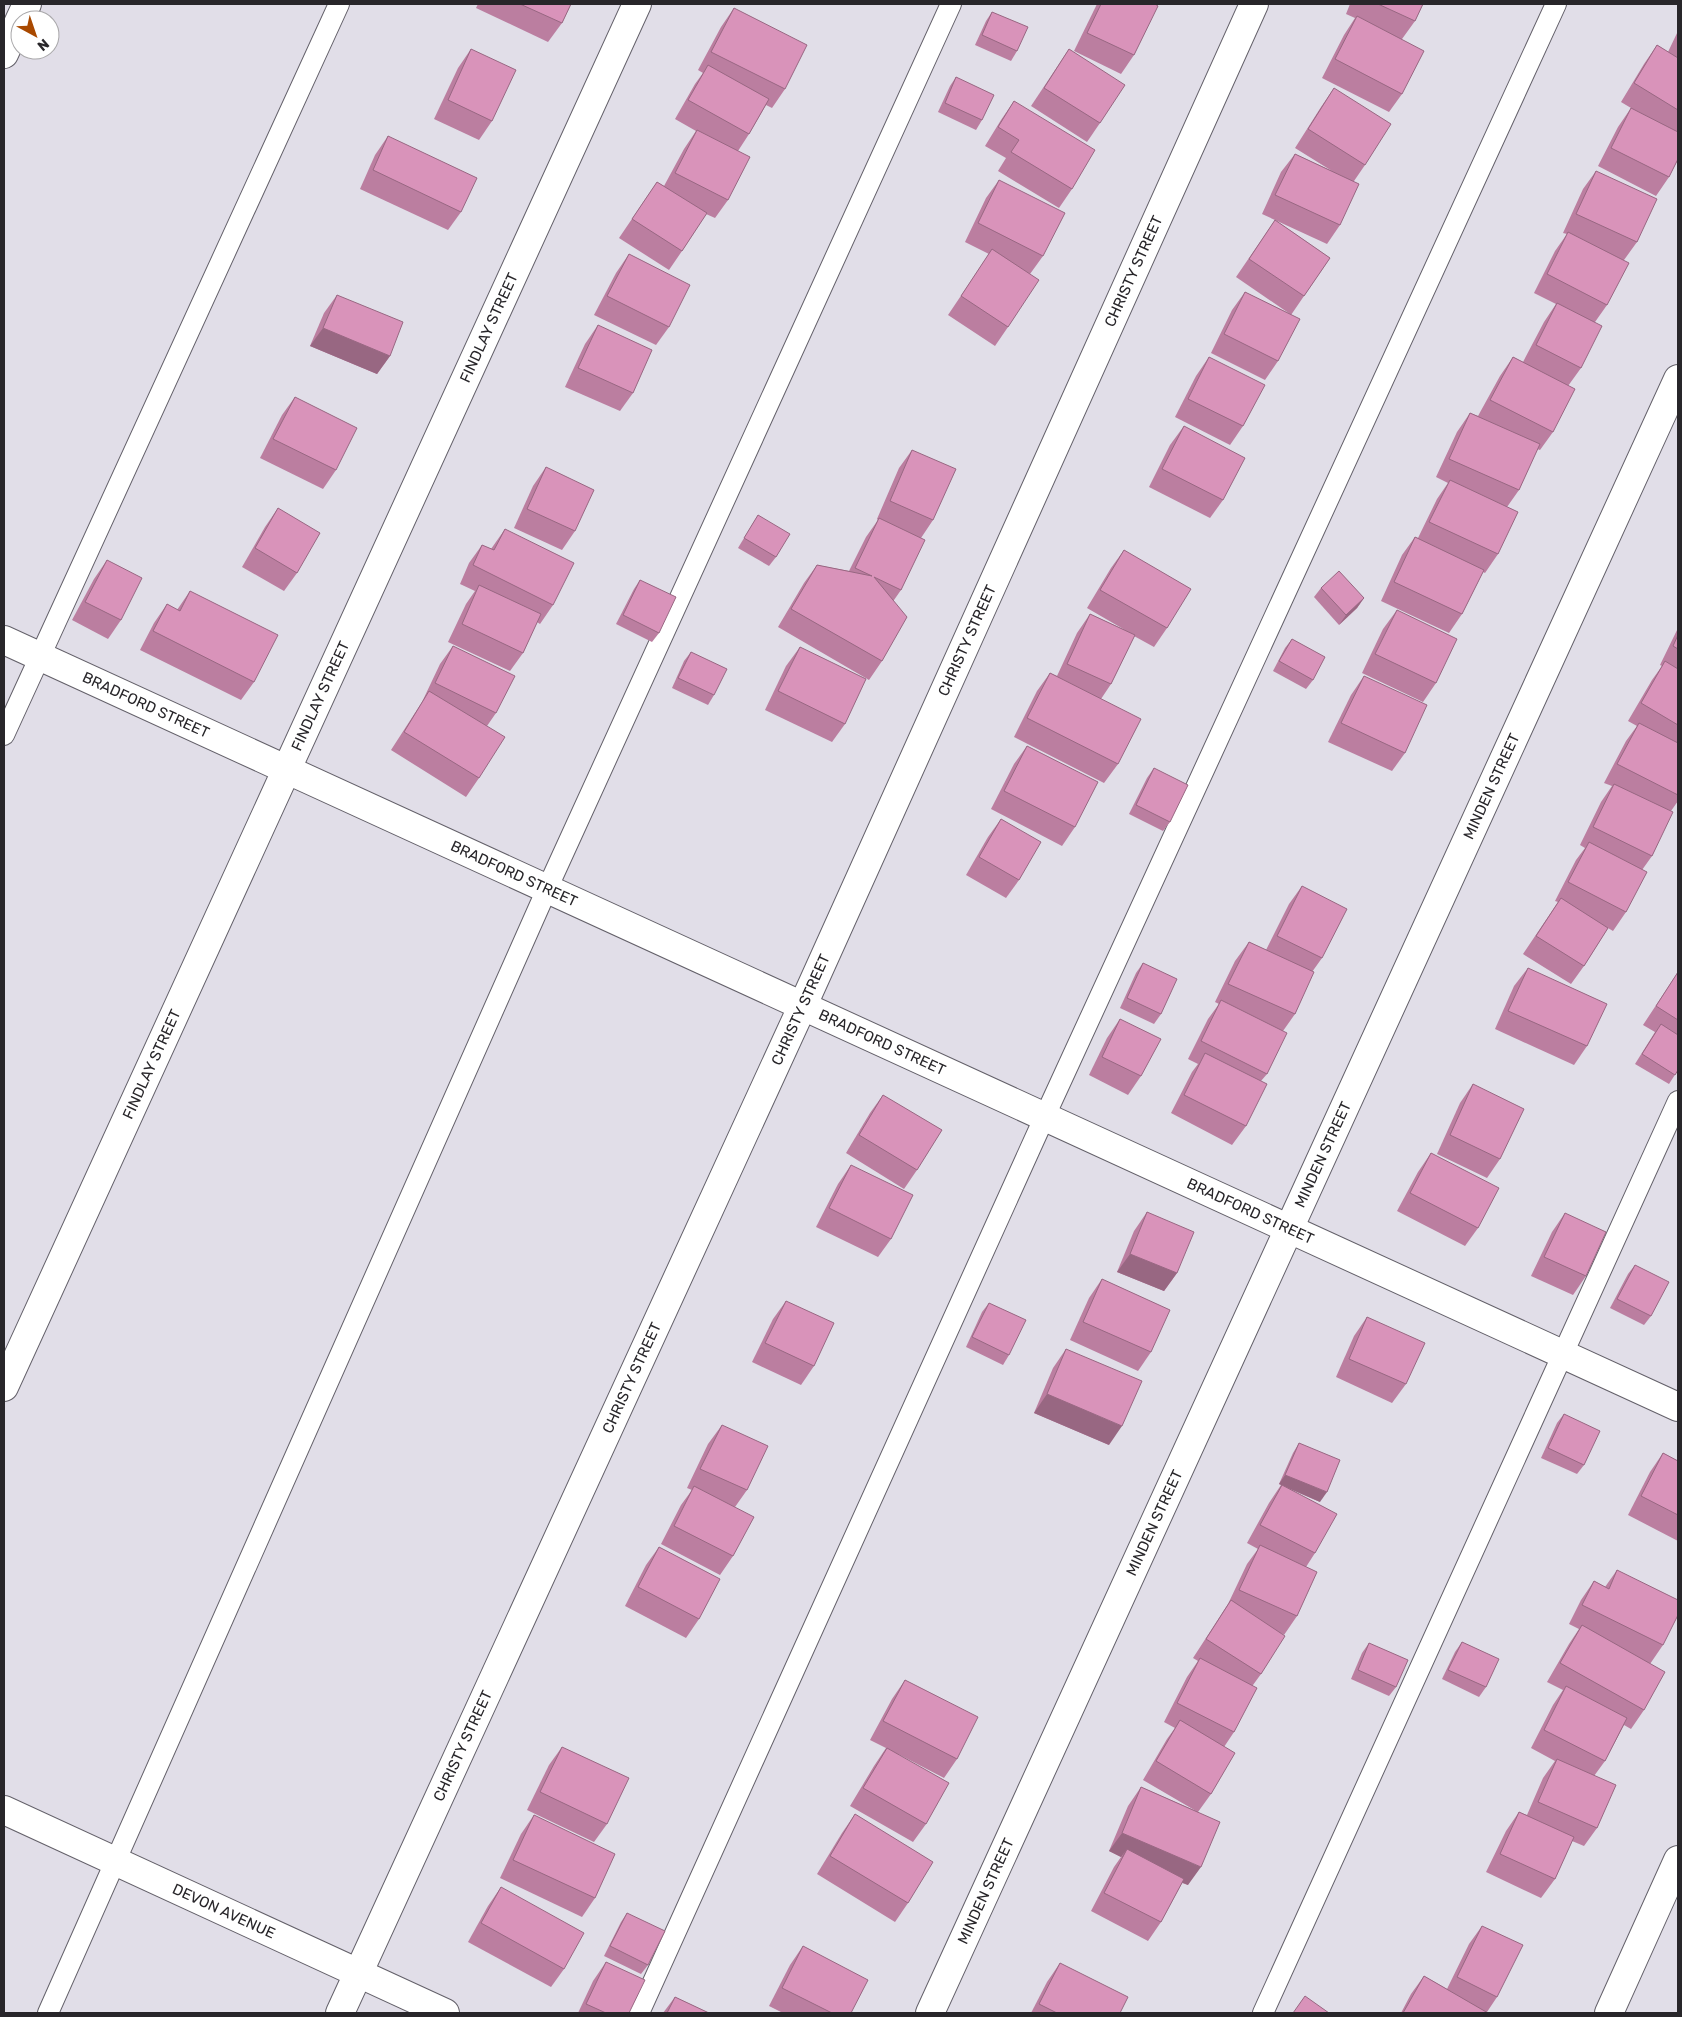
<svg xmlns="http://www.w3.org/2000/svg" width="1682" height="2017" viewBox="0 0 1682 2017" font-family="Rubik,sans-serif">
  <rect width="100%" height="100%" fill="#e1dee8"/>
  <g fill="none" stroke-linecap="round" stroke-linejoin="round">
    <defs>
      <g id="service">
        <polyline points="4,735 339,4"/>
        <polyline points="48,2013 547,889 951,4"/>
        <polyline points="639,2013 1045,1116 1556,4"/>
        <polyline points="1263,2013 1678,1101"/>
      </g>
      <g id="minor">
        <polyline points="4,54 27,4"/>
        <path id="s1" d="M4,640L1678,1407"/>
        <path id="s2" d="M4,1387L637,4"/>
        <path id="s3" d="M4,1810L445,2013"/>
        <path id="s4" d="M340,2013L803,1005L1254,4"/>
        <path id="s5" d="M930,2013L1678,379"/>
        <polyline points="1609,2013 1678,1860"/>
      </g>
    </defs>
    <!-- service casing -->
    <use href="#service" stroke="#64616a" stroke-width="22"/>
    <!-- minor casing -->
    <use href="#minor" stroke="#64616a" stroke-width="30"/>
    <!-- service -->
    <use href="#service" stroke="#fff" stroke-width="20"/>
    <!-- minor -->
    <use href="#minor" stroke="#fff" stroke-width="28"/>
  </g>
  <!-- wall -->
  <g fill="#bb7ea0">
    <polygon points="478,4 571,4 562,23 548,42 476,8"/>
    <polygon points="1097,4 1155,4 1134,55 1121,74 1074,51"/>
    <polygon points="1350,4 1423,4 1415,21 1402,39 1402,94 1389,112 1322,78 1344,35 1355,18 1346,14"/>
    <polygon points="734,8 785,89 772,108 766,105 749,134 738,151 728,200 715,218 706,214 682,251 669,270 619,238 657,182 664,186 684,149 696,131 675,119 695,84 703,73 698,70 721,27"/>
    <polygon points="992,12 1017,51 1011,61 975,45 986,21"/>
    <polygon points="1678,31 1678,159 1669,177 1656,196 1598,166 1618,127 1631,108 1621,102 1644,64 1657,45 1668,52"/>
    <polygon points="471,49 492,121 479,140 434,119 458,68"/>
    <polygon points="1069,49 1100,123 1087,142 1031,106"/>
    <polygon points="956,77 982,120 976,130 938,112 950,86"/>
    <polygon points="1334,88 1365,165 1354,181 1340,225 1327,244 1262,214 1281,172 1295,154 1332,171 1295,148 1321,107"/>
    <polygon points="1014,101 1072,189 1059,208 998,171 1006,158 985,146 1001,120"/>
    <polygon points="388,136 461,212 448,230 360,189 375,155"/>
    <polygon points="1596,171 1637,242 1624,260 1607,305 1595,322 1581,368 1568,386 1553,432 1540,450 1537,449 1519,490 1507,507 1498,554 1485,573 1483,572 1462,614 1449,633 1381,601 1402,555 1415,537 1418,538 1437,499 1448,483 1436,477 1457,432 1470,413 1478,416 1500,376 1513,357 1523,362 1544,322 1556,304 1534,293 1555,251 1567,234 1563,233 1583,189"/>
    <polygon points="999,180 1043,256 1030,274 1008,327 995,346 948,315 989,254 965,242 986,198"/>
    <polygon points="1275,220 1330,258 1291,315 1278,361 1265,380 1211,353 1232,310 1245,292 1290,314 1236,277"/>
    <polygon points="629,254 669,327 656,345 594,315 616,273"/>
    <polygon points="337,295 390,356 377,374 310,346 324,313"/>
    <polygon points="598,325 633,393 620,411 565,387 585,344"/>
    <polygon points="1209,357 1243,426 1230,445 1175,417 1196,376"/>
    <polygon points="295,397 336,470 323,489 260,458 282,415"/>
    <polygon points="1184,426 1223,500 1210,518 1149,487 1170,445"/>
    <polygon points="912,450 933,520 921,538 901,590 894,600 882,661 869,680 778,627 804,583 817,565 849,571 866,537 878,520 877,519 899,468"/>
    <polygon points="546,467 575,531 562,550 514,528 533,486"/>
    <polygon points="278,508 297,573 284,591 242,567 265,527"/>
    <polygon points="758,515 776,557 769,566 738,548"/>
    <polygon points="505,529 553,605 540,624 537,622 523,653 510,671 448,642 466,604 475,591 460,584 469,563 482,545 491,549"/>
    <polygon points="1124,550 1167,628 1154,647 1134,636 1111,684 1101,699 1118,764 1104,783 1014,737 1037,691 1050,673 1057,676 1077,633 1090,614 1125,630 1087,608 1111,568"/>
    <polygon points="107,560 121,620 108,639 72,620 94,579"/>
    <polygon points="640,580 659,633 652,642 616,624 634,589"/>
    <polygon points="1321,588 1364,598 1357,608 1339,625 1314,597"/>
    <polygon points="190,591 254,682 241,700 140,650 154,623 167,604 177,610"/>
    <polygon points="1397,610 1436,683 1423,702 1362,673 1383,629"/>
    <polygon points="1678,628 1678,801 1671,811 1652,856 1642,870 1626,912 1613,931 1608,928 1584,966 1571,984 1523,954 1558,902 1555,901 1576,860 1585,848 1580,845 1601,802 1612,786 1604,783 1626,741 1637,726 1628,721 1652,680 1662,666 1660,665"/>
    <polygon points="1292,639 1313,680 1306,689 1273,671 1285,648"/>
    <polygon points="453,646 496,713 487,726 479,778 466,797 391,750 422,702 440,664"/>
    <polygon points="800,647 845,724 832,742 765,710 786,666"/>
    <polygon points="691,652 714,695 708,705 672,688 684,661"/>
    <polygon points="1364,676 1405,753 1392,771 1328,742 1351,695"/>
    <polygon points="1027,746 1075,827 1062,846 991,809 1014,764"/>
    <polygon points="1154,768 1170,822 1163,831 1129,814 1147,778"/>
    <polygon points="1001,819 1019,880 1006,898 966,875 988,837"/>
    <polygon points="1302,886 1322,958 1312,972 1295,1014 1283,1031 1267,1074 1261,1081 1246,1126 1232,1145 1171,1113 1192,1072 1198,1064 1188,1059 1208,1019 1219,1004 1215,1002 1235,961 1249,942 1266,950 1289,904"/>
    <polygon points="1143,963 1161,1014 1154,1024 1120,1008 1136,973"/>
    <polygon points="1528,968 1587,1046 1574,1065 1495,1029 1514,986"/>
    <polygon points="1678,972 1678,1070 1669,1084 1635,1064 1655,1032 1643,1025"/>
    <polygon points="1120,1019 1141,1076 1128,1095 1089,1075 1107,1038"/>
    <polygon points="1473,1084 1500,1159 1487,1178 1437,1154 1460,1103"/>
    <polygon points="883,1095 917,1170 904,1189 846,1153 870,1113"/>
    <polygon points="1431,1153 1478,1228 1465,1246 1397,1211 1418,1172"/>
    <polygon points="851,1165 891,1239 878,1257 816,1227 838,1184"/>
    <polygon points="1147,1212 1177,1273 1164,1291 1117,1272 1134,1231"/>
    <polygon points="1565,1213 1586,1276 1573,1295 1531,1276 1552,1232"/>
    <polygon points="1635,1265 1651,1316 1644,1325 1610,1308 1628,1274"/>
    <polygon points="1102,1279 1151,1352 1138,1371 1070,1340 1089,1298"/>
    <polygon points="786,1301 814,1366 801,1385 752,1362 773,1319"/>
    <polygon points="989,1303 1009,1355 1003,1365 966,1347 982,1312"/>
    <polygon points="1367,1317 1406,1384 1392,1403 1336,1377 1354,1336"/>
    <polygon points="1066,1349 1109,1445 1034,1413 1053,1368"/>
    <polygon points="1564,1414 1584,1465 1577,1474 1541,1458 1557,1423"/>
    <polygon points="722,1425 747,1490 735,1507 733,1556 720,1575 661,1544 681,1505 692,1490 687,1488 708,1444"/>
    <polygon points="1299,1443 1320,1502 1290,1489 1315,1553 1306,1567 1297,1616 1284,1635 1281,1633 1261,1674 1253,1685 1234,1732 1224,1747 1211,1794 1198,1812 1188,1885 1182,1883 1161,1922 1148,1941 1091,1911 1114,1867 1121,1857 1109,1851 1128,1806 1141,1787 1196,1811 1143,1780 1167,1739 1175,1728 1164,1722 1187,1677 1198,1661 1193,1658 1228,1604 1247,1564 1258,1549 1247,1543 1269,1503 1281,1485 1279,1484 1293,1453"/>
    <polygon points="1663,1453 1678,1461 1678,1541 1628,1515 1650,1472"/>
    <polygon points="659,1547 699,1619 686,1638 625,1606 646,1565"/>
    <polygon points="1617,1570 1663,1645 1650,1664 1644,1710 1631,1729 1624,1725 1605,1761 1594,1776 1597,1828 1584,1846 1572,1841 1555,1879 1541,1898 1486,1872 1506,1831 1519,1812 1527,1815 1543,1778 1555,1761 1531,1748 1553,1705 1563,1690 1547,1682 1569,1644 1579,1629 1569,1624 1581,1600 1594,1581 1605,1587"/>
    <polygon points="1462,1642 1486,1687 1479,1697 1442,1679 1455,1652"/>
    <polygon points="1369,1643 1396,1687 1389,1696 1351,1679 1362,1653"/>
    <polygon points="905,1680 957,1759 944,1778 898,1754 926,1824 913,1842 850,1806 874,1766 886,1748 870,1740 892,1699"/>
    <polygon points="562,1747 607,1824 594,1842 527,1810 549,1765"/>
    <polygon points="855,1814 908,1903 895,1922 817,1874 842,1833"/>
    <polygon points="534,1815 595,1898 582,1917 500,1878 521,1834"/>
    <polygon points="501,1887 564,1969 551,1987 468,1942 488,1906"/>
    <polygon points="627,1913 648,1965 641,1974 604,1956 621,1922"/>
    <polygon points="1482,1926 1497,1997 1487,2012 1488,2013 1401,2013 1411,1994 1424,1976 1447,1989 1469,1944"/>
    <polygon points="803,1946 851,2013 783,2013 769,2006 790,1965"/>
    <polygon points="606,1962 629,2013 578,2013 593,1981"/>
    <polygon points="1060,1963 1120,2013 1031,2013 1047,1982"/>
    <polygon points="675,1997 709,2013 663,2013"/>
  </g>
  <!-- shaded-wall -->
  <g fill="#986782">
    <polygon points="323,328 390,356 377,374 310,346"/>
    <polygon points="1364,598 1357,608 1339,625 1346,615"/>
    <polygon points="1130,1254 1177,1273 1164,1291 1117,1272"/>
    <polygon points="1047,1394 1122,1426 1109,1445 1034,1413"/>
    <polygon points="1285,1475 1327,1492 1320,1502 1279,1484"/>
    <polygon points="1122,1833 1201,1867 1188,1885 1122,1857 1127,1849 1121,1857 1109,1851"/>
  </g>
  <!-- building -->
  <g fill="#d993ba" stroke="#986782">
    <polygon points="520,4 571,4 562,23"/>
    <polygon points="1101,4 1155,4 1158,6 1134,55 1087,33"/>
    <polygon points="1378,4 1423,4 1415,21"/>
    <polygon points="734,8 807,45 785,89 711,52"/>
    <polygon points="992,12 1028,27 1017,51 982,35"/>
    <polygon points="1357,16 1424,51 1402,94 1335,59"/>
    <polygon points="1657,45 1678,58 1678,110 1634,83"/>
    <polygon points="471,49 516,70 492,121 448,100"/>
    <polygon points="1069,49 1125,85 1100,123 1044,88"/>
    <polygon points="708,65 769,99 749,134 688,100"/>
    <polygon points="956,77 994,95 982,120 945,103"/>
    <polygon points="1334,88 1391,124 1365,165 1308,129"/>
    <polygon points="1014,101 1095,150 1072,189 1011,152 1019,140 998,127"/>
    <polygon points="1631,108 1678,132 1678,159 1669,177 1611,148"/>
    <polygon points="697,130 750,157 728,200 675,173"/>
    <polygon points="388,136 477,178 461,212 373,170"/>
    <polygon points="1295,154 1359,184 1340,225 1275,195"/>
    <polygon points="1596,171 1657,199 1637,242 1576,214"/>
    <polygon points="999,180 1065,213 1043,256 978,223"/>
    <polygon points="657,182 707,213 682,251 632,219"/>
    <polygon points="1275,220 1330,258 1304,296 1249,259"/>
    <polygon points="1568,232 1629,263 1607,305 1547,274"/>
    <polygon points="992,249 1039,280 1008,327 961,296"/>
    <polygon points="629,254 690,285 669,327 607,296"/>
    <polygon points="1245,292 1300,319 1278,361 1224,334"/>
    <polygon points="337,295 403,322 390,356 323,328"/>
    <polygon points="1557,303 1602,326 1581,368 1536,345"/>
    <polygon points="598,325 652,350 633,393 578,368"/>
    <polygon points="1209,357 1265,385 1243,426 1188,399"/>
    <polygon points="1513,357 1575,389 1553,432 1490,400"/>
    <polygon points="295,397 357,428 336,470 273,439"/>
    <polygon points="1470,413 1540,444 1519,490 1449,459"/>
    <polygon points="1184,426 1245,458 1223,500 1162,469"/>
    <polygon points="912,450 956,469 933,520 890,501"/>
    <polygon points="546,467 594,490 575,531 527,509"/>
    <polygon points="1450,480 1518,512 1498,554 1429,522"/>
    <polygon points="278,508 320,533 297,573 255,548"/>
    <polygon points="758,515 790,534 776,557 744,538"/>
    <polygon points="879,518 925,540 901,590 874,577 907,617 882,661 791,609 817,565 872,576 855,568"/>
    <polygon points="505,529 574,563 553,605 473,565 482,545 494,550"/>
    <polygon points="1415,537 1484,570 1462,614 1394,582"/>
    <polygon points="1124,550 1191,589 1167,628 1100,590"/>
    <polygon points="107,560 142,578 121,620 85,602"/>
    <polygon points="1339,571 1364,598 1346,615 1321,588"/>
    <polygon points="640,580 676,597 659,633 623,615"/>
    <polygon points="479,585 541,614 523,653 462,624"/>
    <polygon points="190,591 278,635 254,682 153,631 167,604 180,611"/>
    <polygon points="1397,610 1457,639 1436,683 1375,654"/>
    <polygon points="1090,614 1135,635 1111,684 1067,664"/>
    <polygon points="1678,635 1678,649 1673,646"/>
    <polygon points="1292,639 1325,657 1313,680 1279,661"/>
    <polygon points="453,646 515,676 496,713 435,683"/>
    <polygon points="800,647 866,679 845,724 778,691"/>
    <polygon points="691,652 727,669 714,695 678,678"/>
    <polygon points="1665,661 1678,669 1678,725 1641,703"/>
    <polygon points="1050,673 1141,719 1118,764 1027,718"/>
    <polygon points="1364,676 1427,705 1405,753 1341,723"/>
    <polygon points="429,691 505,737 479,778 404,732"/>
    <polygon points="1639,723 1678,743 1678,795 1617,764"/>
    <polygon points="1027,746 1098,782 1075,827 1004,791"/>
    <polygon points="1154,768 1188,785 1170,822 1136,805"/>
    <polygon points="1614,784 1673,812 1652,856 1593,827"/>
    <polygon points="1001,819 1041,842 1019,880 979,857"/>
    <polygon points="1589,842 1647,872 1626,912 1568,882"/>
    <polygon points="1302,886 1347,909 1322,958 1277,936"/>
    <polygon points="1561,898 1608,928 1584,966 1536,936"/>
    <polygon points="1249,942 1314,972 1295,1014 1228,984"/>
    <polygon points="1143,963 1177,979 1161,1014 1127,998"/>
    <polygon points="1528,968 1607,1004 1587,1046 1508,1011"/>
    <polygon points="1678,972 1678,1020 1656,1006"/>
    <polygon points="1221,1000 1287,1033 1267,1074 1201,1041"/>
    <polygon points="1120,1019 1161,1039 1141,1076 1102,1057"/>
    <polygon points="1661,1024 1678,1035 1678,1070 1675,1075 1642,1054"/>
    <polygon points="1205,1053 1267,1084 1246,1126 1184,1095"/>
    <polygon points="1473,1084 1524,1109 1500,1159 1450,1135"/>
    <polygon points="883,1095 942,1130 917,1170 859,1135"/>
    <polygon points="1431,1153 1499,1188 1478,1228 1410,1193"/>
    <polygon points="851,1165 913,1195 891,1239 829,1208"/>
    <polygon points="1147,1212 1194,1232 1177,1273 1130,1254"/>
    <polygon points="1565,1213 1606,1232 1586,1276 1544,1257"/>
    <polygon points="1635,1265 1669,1282 1651,1316 1617,1299"/>
    <polygon points="1102,1279 1170,1310 1151,1352 1083,1322"/>
    <polygon points="786,1301 834,1323 814,1366 765,1343"/>
    <polygon points="989,1303 1026,1320 1009,1355 972,1337"/>
    <polygon points="1367,1317 1425,1343 1406,1384 1349,1359"/>
    <polygon points="1066,1349 1142,1381 1122,1426 1047,1394"/>
    <polygon points="1564,1414 1600,1431 1584,1465 1548,1448"/>
    <polygon points="722,1425 768,1446 747,1490 700,1469"/>
    <polygon points="1299,1443 1340,1460 1327,1492 1285,1475"/>
    <polygon points="1663,1453 1678,1461 1678,1515 1641,1496"/>
    <polygon points="1282,1485 1337,1514 1315,1553 1260,1525"/>
    <polygon points="694,1486 754,1517 733,1556 674,1526"/>
    <polygon points="1260,1545 1317,1572 1297,1616 1239,1590"/>
    <polygon points="659,1547 720,1579 699,1619 638,1587"/>
    <polygon points="1617,1570 1678,1600 1678,1615 1663,1645 1582,1605 1594,1581 1609,1589"/>
    <polygon points="1231,1600 1285,1636 1261,1674 1206,1639"/>
    <polygon points="1582,1625 1665,1672 1644,1710 1560,1663"/>
    <polygon points="1462,1642 1499,1659 1486,1687 1448,1670"/>
    <polygon points="1369,1643 1408,1660 1396,1687 1358,1670"/>
    <polygon points="1200,1658 1257,1688 1234,1732 1177,1703"/>
    <polygon points="905,1680 978,1717 957,1759 883,1721"/>
    <polygon points="1566,1686 1627,1718 1605,1761 1544,1730"/>
    <polygon points="1180,1720 1235,1753 1211,1794 1156,1761"/>
    <polygon points="562,1747 629,1778 607,1824 540,1792"/>
    <polygon points="887,1748 949,1783 926,1824 863,1788"/>
    <polygon points="1557,1759 1616,1785 1597,1828 1538,1802"/>
    <polygon points="1141,1787 1220,1822 1201,1867 1122,1833"/>
    <polygon points="1519,1812 1574,1837 1555,1879 1500,1854"/>
    <polygon points="855,1814 933,1862 908,1903 830,1856"/>
    <polygon points="534,1815 615,1854 595,1898 513,1860"/>
    <polygon points="1127,1849 1184,1879 1161,1922 1104,1893"/>
    <polygon points="501,1887 584,1933 564,1969 481,1923"/>
    <polygon points="627,1913 665,1931 648,1965 610,1946"/>
    <polygon points="1482,1926 1523,1945 1497,1997 1457,1977"/>
    <polygon points="803,1946 868,1980 851,2013 832,2013 782,1988"/>
    <polygon points="606,1962 645,1980 629,2013 606,2013 586,2004"/>
    <polygon points="1060,1963 1128,1997 1120,2013 1057,2013 1039,2004"/>
    <polygon points="1424,1976 1488,2013 1403,2013"/>
    <polygon points="1305,1996 1329,2013 1293,2013"/>
    <polygon points="675,1997 709,2013 667,2013"/>
  </g>
  <g text-anchor="middle" dominant-baseline="central" stroke-width="4" stroke-linejoin="round" paint-order="stroke">
    <!-- street labels -->
    <g font-size="15" fill="#28262a" stroke="#fff">
      <text stroke="none"><textPath href="#s4" startOffset="1914">CHRISTY STREET</textPath></text>
      <text stroke="none"><textPath href="#s2" startOffset="1165">FINDLAY STREET</textPath></text>
      <text stroke="none"><textPath href="#s4" startOffset="1509">CHRISTY STREET</textPath></text>
      <text stroke="none"><textPath href="#s2" startOffset="760">FINDLAY STREET</textPath></text>
      <text stroke="none"><textPath href="#s1" startOffset="156">BRADFORD STREET</textPath></text>
      <text stroke="none"><textPath href="#s5" startOffset="1349">MINDEN STREET</textPath></text>
      <text stroke="none"><textPath href="#s1" startOffset="561">BRADFORD STREET</textPath></text>
      <text stroke="none"><textPath href="#s4" startOffset="1104">CHRISTY STREET</textPath></text>
      <text stroke="none"><textPath href="#s1" startOffset="966">BRADFORD STREET</textPath></text>
      <text stroke="none"><textPath href="#s2" startOffset="355">FINDLAY STREET</textPath></text>
      <text stroke="none"><textPath href="#s5" startOffset="944">MINDEN STREET</textPath></text>
      <text stroke="none"><textPath href="#s1" startOffset="1371">BRADFORD STREET</textPath></text>
      <text stroke="none"><textPath href="#s4" startOffset="699">CHRISTY STREET</textPath></text>
      <text stroke="none"><textPath href="#s5" startOffset="539">MINDEN STREET</textPath></text>
      <text stroke="none"><textPath href="#s4" startOffset="294">CHRISTY STREET</textPath></text>
      <text stroke="none"><textPath href="#s5" startOffset="134">MINDEN STREET</textPath></text>
      <text stroke="none"><textPath href="#s3" startOffset="242">DEVON AVENUE</textPath></text>
    </g>
  </g>
  <!-- border -->
  <rect width="1682" height="2017" fill="none" stroke="#28262a" stroke-width="10"/>
  <!-- north arrow -->
  <g transform="translate(35 35) rotate(140)"><circle r="24" fill="#ffffff" stroke="#a9a8aa"/>
  <path d="M0-4L9 19L0 12L-9 19Z" fill="#a94900"/>
  <text y="-8" font-size="14" font-weight="bold" text-anchor="middle" fill="#28262a">N</text>
  </g>
</svg>
